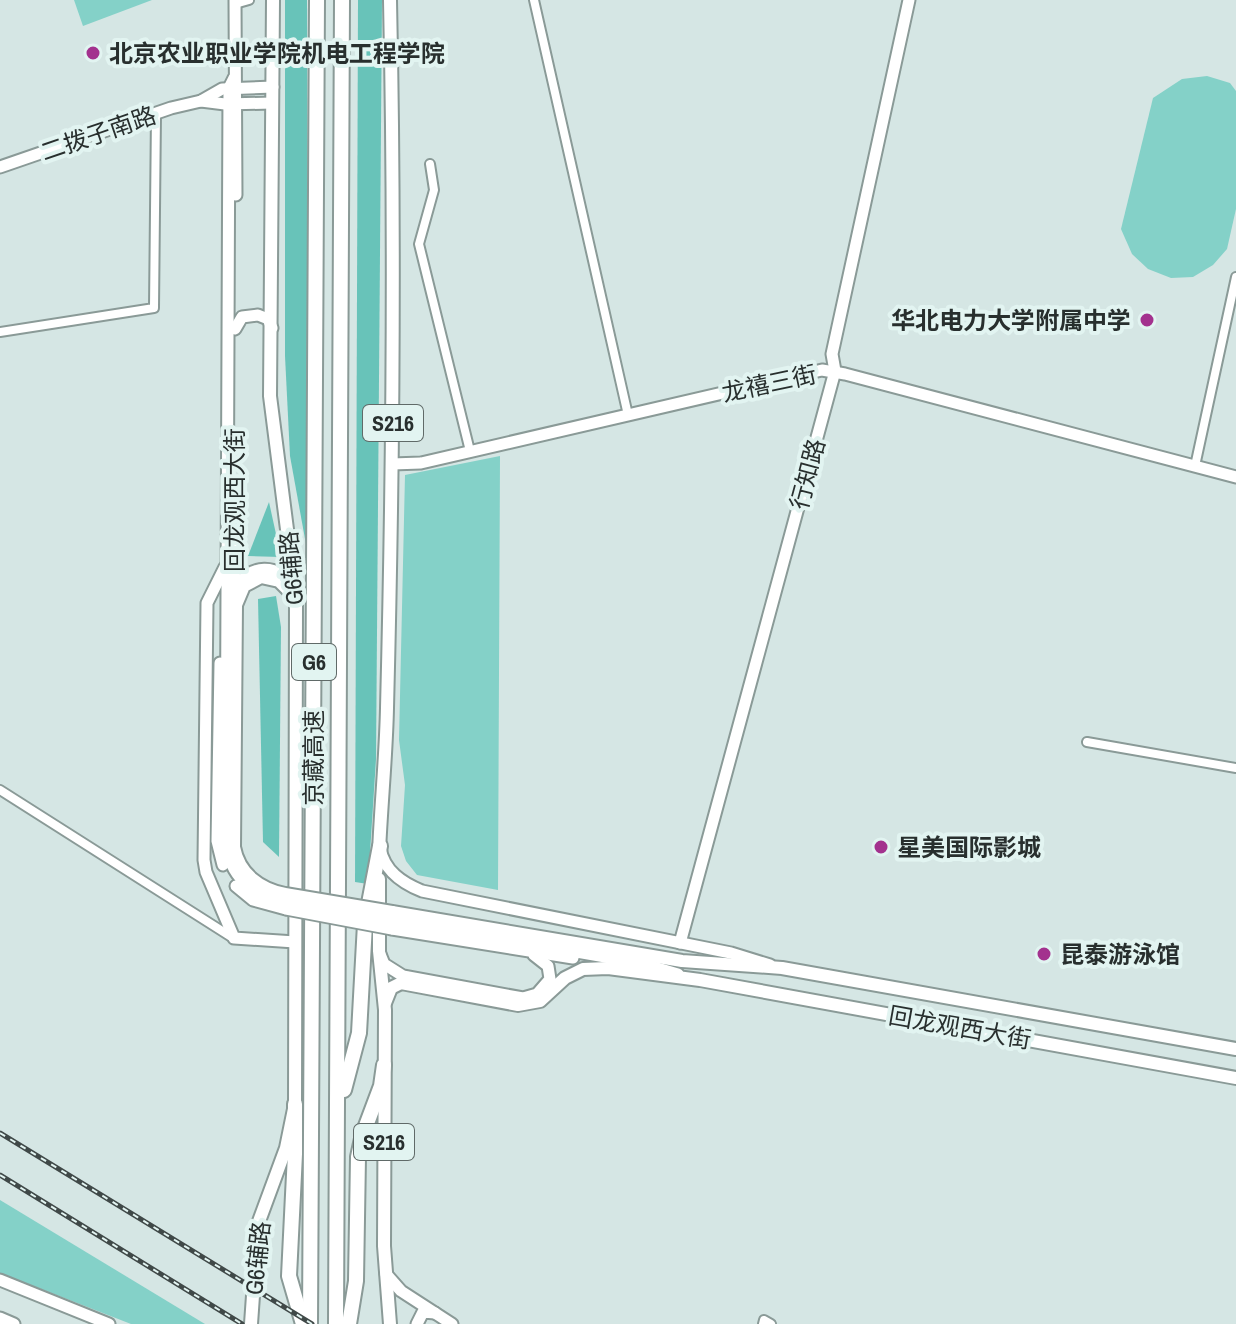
<svg xmlns="http://www.w3.org/2000/svg" width="1236" height="1324" viewBox="0 0 1236 1324" font-family="'Archivo Narrow','Noto Sans SC',sans-serif">
  <rect width="100%" height="100%" fill="#d5e6e4"/>
  <!-- green -->
  <g fill="#84d1c8">
    <polygon points="74,0 152,0 83,26"/>
    <polygon points="1207,76 1230,83 1236,91 1236,209 1227,249 1213,265 1193,277 1171,278 1148,269 1132,254 1121,229 1153,98 1182,79"/>
    <polygon points="500,456 498,890 417,875 406,861 401,846 405,785 399,740 405,475"/>
    <polygon points="0,1200 205,1324 131,1324 0,1273"/>
  </g>
  <!-- forest -->
  <g fill="#68c3b9">
    <polygon points="285,0 307,0 309,561 290,456 285,356"/>
    <polygon points="358,0 382,0 376,759 368,884 355,882"/>
    <polygon points="269,502 281,557 248,556"/>
    <polygon points="276,596 281,627 279,857 263,842 258,599"/>
  </g>
  <g fill="none" stroke-linecap="round" stroke-linejoin="round">
    <defs>
      <g id="street">
        <polyline points="534,0 628,415"/>
        <polyline points="235,4 249,0"/>
        <polyline points="430,164 434,190 419,244 470,451"/>
        <polyline points="0,332 154,308 156,113"/>
        <polyline points="1195,466 1236,277"/>
        <polyline points="1087,742 1236,768"/>
        <polyline points="0,790 233,938"/>
        <polyline points="763,1324 764,1320 771,1324"/>
      </g>
      <g id="secondary">
        <polyline points="235,0 236,195"/>
        <path d="M234,78L229,88L226,841C229,876 251,895 286,901"/>
        <polyline points="201,101 225,104 272,103"/>
        <polyline points="0,167 171,108 201,101 222,89 273,87"/>
        <polyline points="235,329 242,317 258,315 268,319 272,328"/>
        <polyline points="392,464 421,463 822,370 845,374 1236,477"/>
        <polyline points="233,548 236,603"/>
        <polyline points="225,567 207,603 204,860 206,872 234,938 295,942"/>
        <path d="M236,592C245,562 283,562 293,590"/>
        <polyline points="220,663 217,841 223,865"/>
        <path d="M380,848C384,871 402,883 422,891L731,953L770,965"/>
        <polyline points="236,886 253,900 286,909"/>
        <polyline points="392,920 640,963 678,974"/>
        <polyline points="392,929 573,958"/>
        <polyline points="680,943 835,371 832,354 909,0"/>
        <polyline points="380,954 384,964 403,976 523,998 537,994 550,979 548,966 534,955"/>
        <polyline points="386,1274 401,1291 452,1324"/>
        <polyline points="0,1280 109,1324"/>
        <polyline points="0,1318 14,1324"/>
        <polyline points="417,1324 423,1312 435,1313"/>
      </g>
      <g id="primary">
        <path d="M379,852C381,804 386,756 387,708C393,472 395,236 390,0"/>
        <polyline points="379,879 379,951 385,1010 384,1246 390,1324"/>
        <path d="M285,894C260,889 239,874 234,847L236,605L244,586L261,577L279,581L295,597"/>
        <polyline points="392,912 682,961 782,968 1236,1049"/>
        <polyline points="385,1003 391,988 401,983 518,1005 540,1001 565,978 583,969 608,968 700,980 1236,1078"/>
        <polyline points="251,1324 258,1224 286,1148 295,1104 296,600 270,396 273,0"/>
      </g>
      <g id="highway">
        <polyline points="344,1090 359,1033 365,924 380,846"/>
        <polyline points="295,1104 295,1154 289,1276 303,1324"/>
        <polyline points="310,1324 317,0"/>
        <polyline points="336,1324 342,0"/>
        <polyline points="349,1324 356,1281 358,1157 363,1134 381,1086 384,1065"/>
      </g>
    </defs>
    <!-- street casing -->
    <use href="#street" stroke="#8a9a97" stroke-width="12"/>
    <!-- secondary casing -->
    <use href="#secondary" stroke="#8a9a97" stroke-width="15"/>
    <!-- primary casing -->
    <use href="#primary" stroke="#8a9a97" stroke-width="16"/>
    <!-- highway casing -->
    <use href="#highway" stroke="#8a9a97" stroke-width="18"/>
    <!-- street -->
    <use href="#street" stroke="#fff" stroke-width="8"/>
    <!-- secondary -->
    <use href="#secondary" stroke="#fff" stroke-width="11"/>
    <!-- primary -->
    <use href="#primary" stroke="#fff" stroke-width="12"/>
    <!-- highway -->
    <use href="#highway" stroke="#fff" stroke-width="14"/>
    <defs>
      <g id="rail">
        <polyline points="0,1133 312,1324"/>
        <polyline points="0,1175 242,1324"/>
      </g>
    </defs>
    <!-- rail casing -->
    <use href="#rail" stroke="#404948" stroke-width="5"/>
    <!-- rail -->
    <use href="#rail" stroke="#e2f4f1" stroke-width="2" stroke-dasharray="6" stroke-linecap="butt"/>
    <defs>
      <g id="secondary-bridge">
        <polyline points="286,901 392,920"/>
        <polyline points="286,909 392,929"/>
      </g>
      <polyline id="primary-bridge" points="285,894 392,912"/>
    </defs>
    <!-- secondary-bridge casing -->
    <use href="#secondary-bridge" stroke="#8a9a97" stroke-width="15" stroke-linecap="butt"/>
    <!-- primary-bridge casing -->
    <use href="#primary-bridge" stroke="#8a9a97" stroke-width="16" stroke-linecap="butt"/>
    <!-- secondary-bridge -->
    <use href="#secondary-bridge" stroke="#fff" stroke-width="11"/>
    <!-- primary-bridge -->
    <use href="#primary-bridge" stroke="#fff" stroke-width="12"/>
  </g>
  <!-- markers -->
  <g fill="#a3328e" stroke="#e2f4f1" stroke-width="3">
    <circle cx="93" cy="53" r="8"/>
    <circle cx="1147" cy="320" r="8"/>
    <circle cx="881" cy="847" r="8"/>
    <circle cx="1044" cy="954" r="8"/>
  </g>
  <g text-anchor="middle" dominant-baseline="central" stroke-width="8" stroke-linejoin="round" paint-order="stroke">
    <!-- shield labels -->
    <g fill="#e2f4f1" stroke="#606a68" stroke-width="2">
      <rect x="363" y="405" width="60" height="36" rx="6"/>
      <rect x="292" y="644" width="44" height="36" rx="6"/>
      <rect x="354" y="1124" width="60" height="36" rx="6"/>
    </g>
    <g font-size="22" font-weight="bold" fill="#282f2e">
      <text x="393" y="423">S216</text>
      <text x="314" y="662">G6</text>
      <text x="384" y="1142">S216</text>
    </g>
    <!-- poi labels -->
    <g font-size="24" font-weight="bold" fill="#282f2e" stroke="#e2f4f1" text-anchor="start">
      <text x="109" y="53">北京农业职业学院机电工程学院</text>
      <text x="1131" y="320" text-anchor="end">华北电力大学附属中学</text>
      <text x="897" y="847">星美国际影城</text>
      <text x="1060" y="954">昆泰游泳馆</text>
    </g>
    <!-- street labels -->
    <g font-size="24" fill="#282f2e" stroke="#e2f4f1">
      <text transform="translate(98 133) rotate(-19)">二拨子南路</text>
      <text transform="translate(769 383) rotate(-12)">龙禧三街</text>
      <text transform="translate(807 474) rotate(-75)">行知路</text>
      <text transform="translate(234 500) rotate(-90)">回龙观西大街</text>
      <text transform="translate(291 568) rotate(-95)">G6辅路</text>
      <text transform="translate(313 758) rotate(-90)">京藏高速</text>
      <text transform="translate(960 1027) rotate(10)">回龙观西大街</text>
      <text transform="translate(257 1258) rotate(-84)">G6辅路</text>
    </g>
  </g>
</svg>
